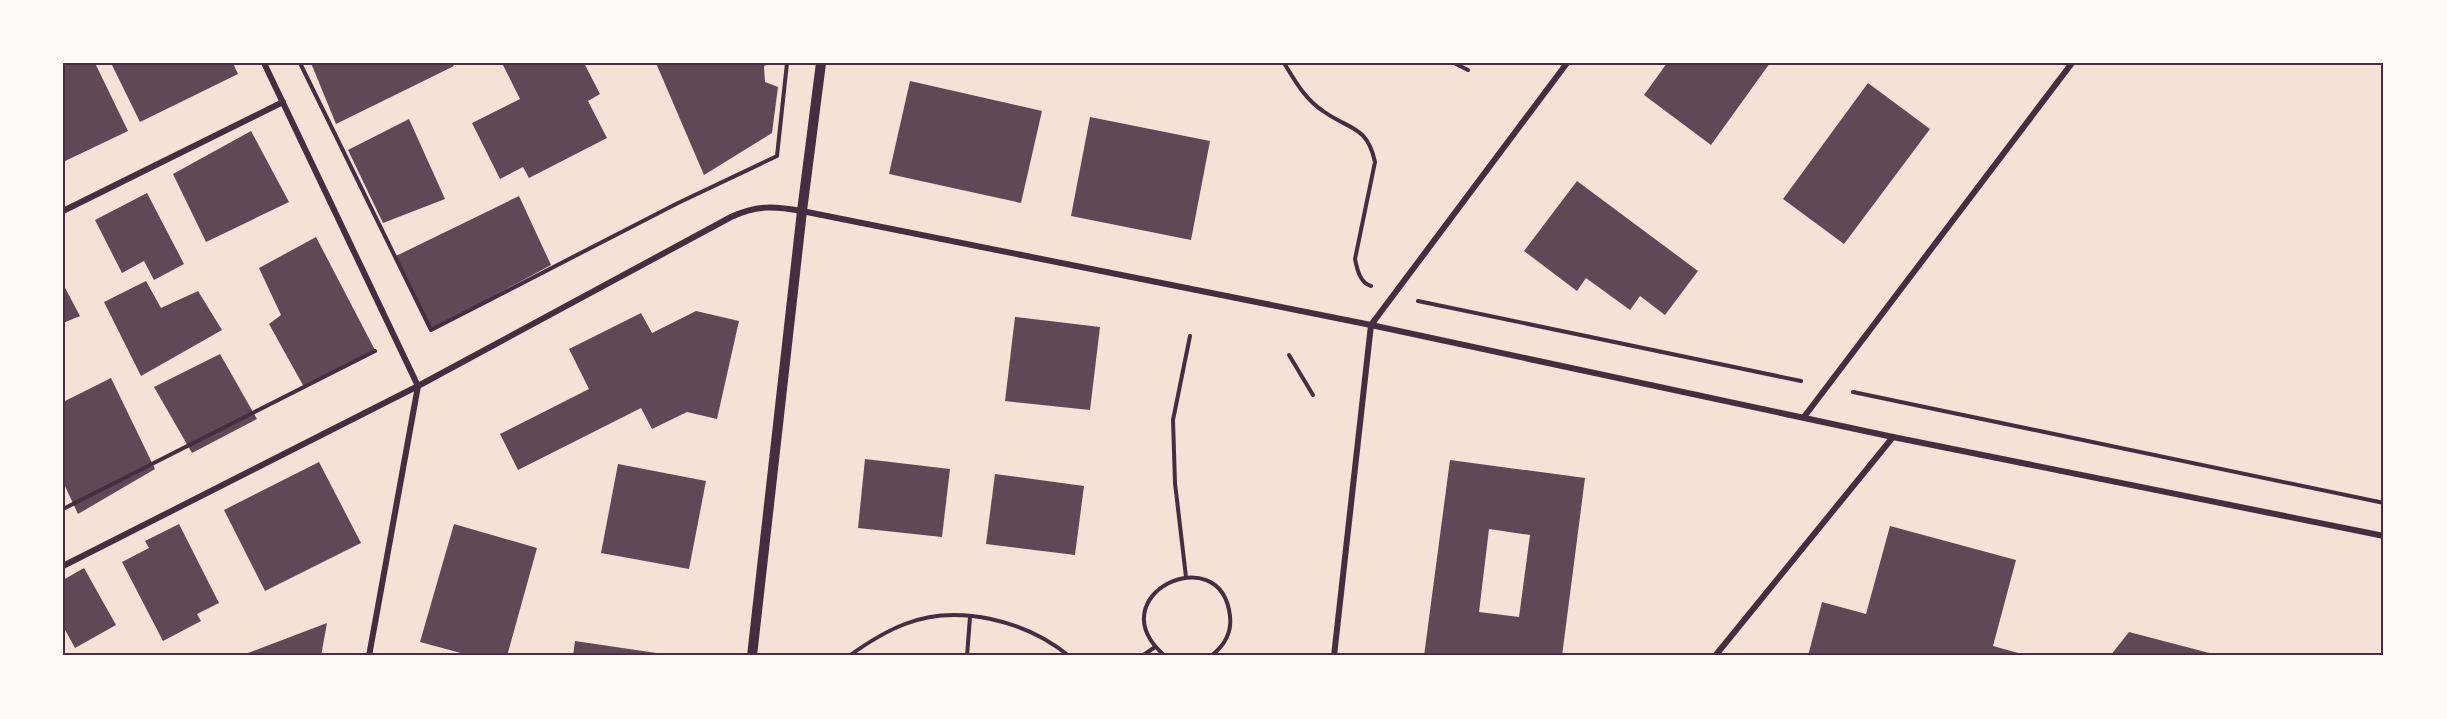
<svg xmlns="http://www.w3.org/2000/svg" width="2447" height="719" viewBox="0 0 2447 719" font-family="'Alegreya Sans',sans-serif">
  <rect width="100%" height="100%" fill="#f7e1d7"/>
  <!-- building -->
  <g fill="#644757" fill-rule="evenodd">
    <polygon points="63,63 95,63 128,131 63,162"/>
    <polygon points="111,63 233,63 238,74 140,122"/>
    <polygon points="311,63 452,63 454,66 336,124"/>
    <polygon points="502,63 584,63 600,94 588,101 607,138 529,178 523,167 500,179 472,123 520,99"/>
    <polygon points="656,63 772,63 764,66 765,82 778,87 772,133 704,175"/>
    <polygon points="1667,63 1770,63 1711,145 1644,95"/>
    <polygon points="910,81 1042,111 1021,203 889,174"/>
    <polygon points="1868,83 1930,129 1844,244 1783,199"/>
    <polygon points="1090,117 1210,141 1191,240 1071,216"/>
    <polygon points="409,119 445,199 383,223 348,150"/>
    <polygon points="251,131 289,202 206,242 173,174"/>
    <polygon points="1577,181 1698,271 1665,315 1640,296 1630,310 1586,278 1577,291 1524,251"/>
    <polygon points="147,193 184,264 154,280 144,261 122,273 95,220"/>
    <polygon points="519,196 551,265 431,330 396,256"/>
    <polygon points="316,237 376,352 304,387 269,324 281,315 259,268"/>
    <polygon points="146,281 161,308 198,291 222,330 141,376 104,302"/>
    <polygon points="63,284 80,316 63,323"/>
    <polygon points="696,311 739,321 717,419 687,412 652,429 641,408 518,470 500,434 589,389 569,349 641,313 652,333"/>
    <polygon points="1015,317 1100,327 1090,410 1005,401"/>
    <polygon points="220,354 257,419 192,453 154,387"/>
    <polygon points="111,378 155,469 78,514 63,482 63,402"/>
    <polygon points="865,459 950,469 942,537 858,528"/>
    <path d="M1450,460L1585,478L1562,656H1424ZM1489,529L1530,535L1519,617L1479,612Z"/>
    <polygon points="319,462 361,543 265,591 224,510"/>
    <polygon points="618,464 706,481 689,569 601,553"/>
    <polygon points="995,474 1084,486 1075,555 986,544"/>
    <polygon points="179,524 219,603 197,614 201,621 163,641 122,562 149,548 145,541"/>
    <polygon points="454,524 537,548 507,656 472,656 420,642"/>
    <polygon points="1890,526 2016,560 1993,646 2029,656 1808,656 1822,602 1866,614"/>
    <polygon points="84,568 116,625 75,648 63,626 63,580"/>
    <polygon points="327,623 321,656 240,656"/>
    <polygon points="2129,632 2217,655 2217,656 2110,656"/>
    <polygon points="575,641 670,655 670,656 573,656"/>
  </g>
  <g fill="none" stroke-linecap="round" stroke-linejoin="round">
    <!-- path -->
    <g stroke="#4a2c40" stroke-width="4">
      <polyline points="300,63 431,330 678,203 777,156 787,63"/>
      <path d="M1284,63C1295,81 1305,99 1323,111C1349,130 1367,125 1375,162L1355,259C1357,269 1360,283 1371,286"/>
      <polyline points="1454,63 1468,70"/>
      <polyline points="1418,301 1801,381"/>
      <polyline points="1289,355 1313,395"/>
      <polyline points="1853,392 2384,503"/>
      <polyline points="63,509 375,351"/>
      <polyline points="1186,577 1175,483 1173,420 1190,336"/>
      <path d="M849,656C867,643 884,632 905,624C958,603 1026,621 1069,656"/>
      <polyline points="967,656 970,617"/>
      <polyline points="1142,656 1155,647"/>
      <path d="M1165,656C1095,596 1221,536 1230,616C1232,633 1224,646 1211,656"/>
    </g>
    <!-- minor -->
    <g stroke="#4a2c40" stroke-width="6">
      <polyline points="264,63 418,386"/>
      <polyline points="63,211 283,102"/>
      <polyline points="1804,417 2072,63"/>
      <path d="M63,566L418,386L731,217C757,205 774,206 802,211L1371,325L1893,437L2384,536"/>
      <polyline points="369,656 418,386"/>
      <polyline points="1334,656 1371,325 1567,63"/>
      <polyline points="1715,656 1893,437"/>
    </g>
    <!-- tertiary -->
    <polyline stroke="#4a2c40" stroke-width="10" points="752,656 802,211 821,63"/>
  </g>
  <!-- border -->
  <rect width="2447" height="719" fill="none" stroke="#fffaf5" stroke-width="129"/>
  <rect x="64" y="64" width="2318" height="590" fill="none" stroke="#4a2c40" stroke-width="2"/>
</svg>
